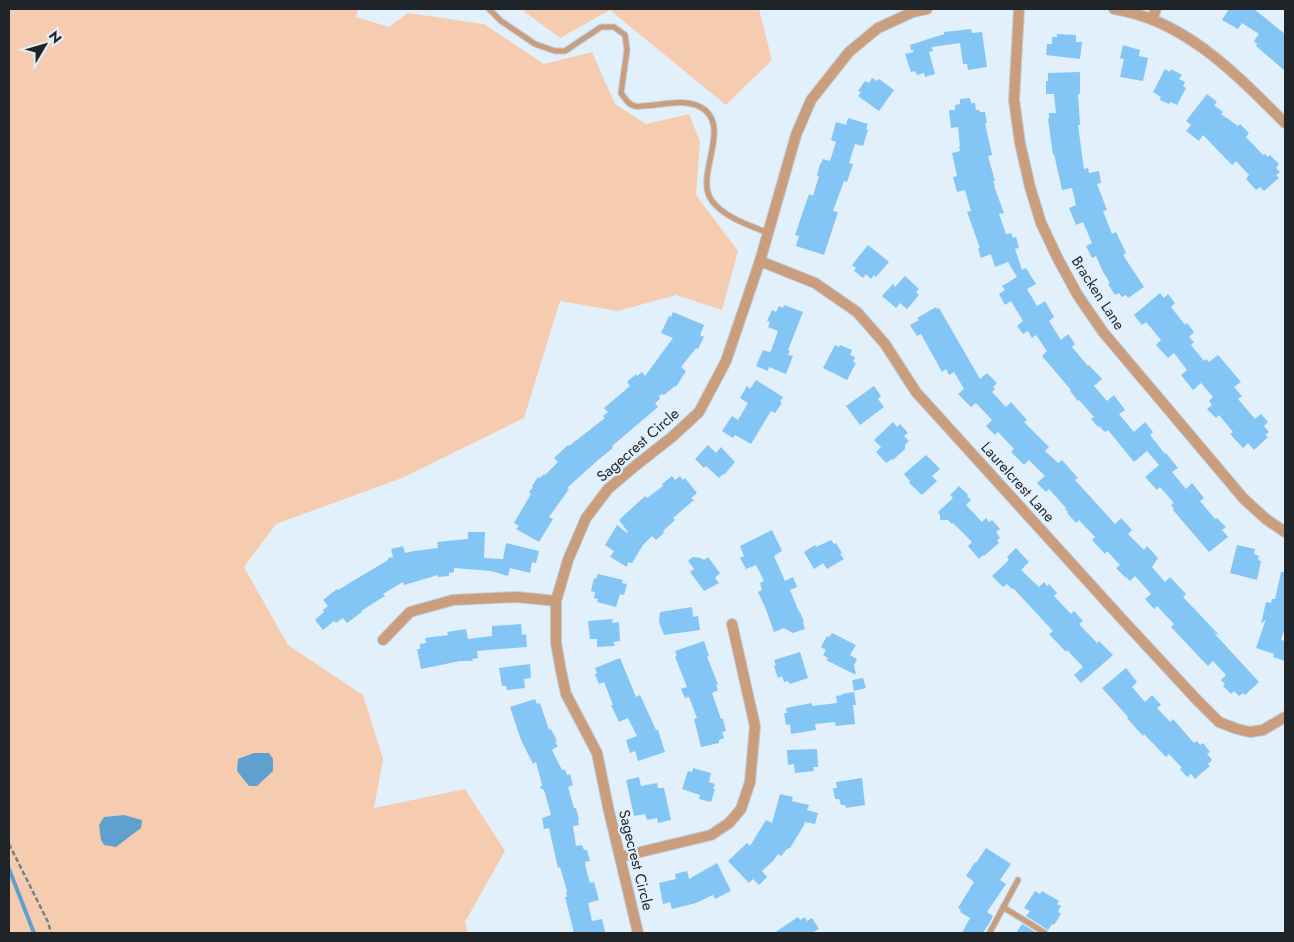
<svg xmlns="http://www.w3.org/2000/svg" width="1294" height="942" viewBox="0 0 1294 942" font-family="Jost,sans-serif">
  <rect width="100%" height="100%" fill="#e2f0fc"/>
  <!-- grass -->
  <g fill="#f5ccb0">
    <polygon points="9,9 358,9 356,17 389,27 408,13 484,24 544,64 592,52 615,104 646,124 689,114 700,141 696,195 738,251 722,310 676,295 618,311 560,301 524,418 402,478 276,524 244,567 288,645 363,695 383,759 374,808 465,789 505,851 465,922 468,933 9,933"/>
    <polygon points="521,9 759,9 772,60 726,105 610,10 560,38"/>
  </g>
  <!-- water -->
  <g fill="#60a0ce">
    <polygon points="254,753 269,753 273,759 273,771 257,786 249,786 237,771 238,759"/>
    <polygon points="124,815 142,820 141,828 116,847 104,845 101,840 99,825 104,817"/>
  </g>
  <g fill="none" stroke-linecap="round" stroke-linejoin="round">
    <!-- stream -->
    <polyline stroke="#60a0ce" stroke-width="4" points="9,869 34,933"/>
  </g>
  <!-- building -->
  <g fill="#83c5f4">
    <polygon points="1229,9 1254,9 1285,34 1285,71 1256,46 1257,44 1254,41 1259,34 1242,23 1238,29 1222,20"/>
    <polygon points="971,29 972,33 982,32 987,67 968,70 967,64 963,64 960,43 932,47 933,51 929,52 935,74 925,77 924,73 917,75 915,71 911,72 905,54 914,52 913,50 911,50 910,45 944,34 944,32"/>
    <polygon points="1057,34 1076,35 1076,42 1082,42 1080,59 1046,55 1047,44 1052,44 1052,37 1057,37"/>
    <polygon points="1123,45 1140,50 1139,56 1148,58 1143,81 1120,77 1124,59 1120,58"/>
    <polygon points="1165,69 1170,72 1171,69 1182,75 1179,79 1185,82 1183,86 1186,88 1177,105 1170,102 1169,104 1160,100 1161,97 1153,92"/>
    <polygon points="1080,72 1080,94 1078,94 1080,125 1078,125 1084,169 1088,168 1089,173 1099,171 1101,183 1097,184 1107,210 1103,211 1112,234 1116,232 1126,253 1123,255 1144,287 1128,298 1126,295 1122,297 1119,293 1115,295 1108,284 1110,283 1103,272 1096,256 1092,258 1086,246 1092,243 1083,222 1076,225 1069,208 1076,205 1072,188 1062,190 1054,154 1053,155 1048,119 1049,118 1049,113 1056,113 1054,94 1046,94 1046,81 1048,81 1048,73"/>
    <polygon points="872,78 877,81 879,79 894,90 879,111 858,96 861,92 858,91 865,81 869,83"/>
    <polygon points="1207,94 1217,102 1214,105 1223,112 1221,114 1238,126 1240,124 1249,133 1246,137 1263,155 1265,154 1268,157 1270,155 1279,164 1276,168 1280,172 1276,175 1279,178 1264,191 1260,187 1256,190 1246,179 1249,175 1236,161 1232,165 1203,135 1199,141 1186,131 1191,125 1186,121"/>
    <polygon points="970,98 971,103 975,103 976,110 979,110 980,112 985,112 987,123 985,123 992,155 988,156 995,181 993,181 995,186 994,186 1004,213 999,214 1006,234 1011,233 1013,238 1016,237 1019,248 1015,249 1022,270 1026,268 1036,284 1027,289 1037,306 1045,301 1054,317 1049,321 1061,340 1068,334 1075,344 1072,347 1088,366 1089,365 1102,379 1094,386 1107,401 1114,395 1125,410 1119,414 1134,432 1145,422 1153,432 1150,435 1165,454 1166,453 1178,468 1172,472 1186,489 1192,483 1204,498 1200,501 1215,519 1217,518 1226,527 1222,530 1228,537 1209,552 1173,510 1174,509 1171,505 1174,503 1160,487 1157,490 1145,477 1159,465 1147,451 1134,462 1108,430 1105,432 1099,426 1098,427 1091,419 1094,417 1079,400 1078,401 1070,391 1071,390 1042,356 1047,351 1036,335 1032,338 1028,331 1023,334 1017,326 1023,321 1011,301 1005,305 999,294 1005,290 1002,286 1017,277 1008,262 995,267 991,254 981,258 978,248 980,248 967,212 971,211 965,190 957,192 953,177 957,176 952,153 960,151 959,146 960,146 958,127 951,128 949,110 955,110 955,105 960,104 960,99"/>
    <polygon points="848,118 868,124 866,129 868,130 863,146 855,144 849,163 853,164 847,182 844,181 833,211 838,212 824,255 796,246 799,236 795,235 809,194 813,196 819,176 817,176 820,164 821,164 823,159 830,161 836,142 831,140 836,122 846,125"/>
    <polygon points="868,245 889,262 876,277 874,275 871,279 866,274 863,278 854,271 856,268 852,265"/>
    <polygon points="905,276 919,289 916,292 919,295 907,309 900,303 896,308 882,296 893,284 895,287"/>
    <polygon points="1160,293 1164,298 1168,294 1175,303 1171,307 1185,325 1187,323 1194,332 1189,337 1194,342 1191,345 1204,361 1206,359 1209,362 1218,355 1241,382 1234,387 1242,396 1238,399 1255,419 1261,414 1268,422 1264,426 1269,432 1265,435 1268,437 1254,450 1248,443 1243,448 1230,434 1233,432 1219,415 1216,418 1207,409 1212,405 1209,401 1213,397 1201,383 1193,390 1181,375 1187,370 1174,353 1168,358 1156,345 1161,340 1146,322 1142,325 1134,315"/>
    <polygon points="784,305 803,312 788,350 790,351 788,355 793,356 786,374 769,367 768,371 756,366 763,350 769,352 771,351 778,331 768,327 770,322 767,321 772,310 776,312 779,306 783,308"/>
    <polygon points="936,307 937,309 939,308 980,379 987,373 997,383 993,387 995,389 992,392 1006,407 1011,402 1027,420 1024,422 1049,447 1045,451 1058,463 1062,460 1078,478 1075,480 1115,524 1121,518 1132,530 1128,534 1144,550 1147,546 1158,558 1152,567 1165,582 1170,577 1186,594 1183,597 1219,635 1214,633 1259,682 1245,695 1243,693 1239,696 1234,691 1231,694 1223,686 1225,684 1221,680 1226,675 1213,661 1208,666 1204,662 1171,627 1174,624 1157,606 1154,609 1145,599 1151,594 1135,576 1130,581 1126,577 1126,578 1116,568 1120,565 1107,551 1105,554 1092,540 1095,537 1079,520 1076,523 1067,513 1068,512 1065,509 1066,508 1049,489 1046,492 1037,483 1045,476 1029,460 1024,465 1011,452 1014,449 998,432 995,435 986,426 992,420 976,403 971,407 958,394 964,389 954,372 949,375 946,369 942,372 921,334 917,336 910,325 919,320 917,318"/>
    <polygon points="673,312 704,325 700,335 704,337 698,349 696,348 681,367 686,371 676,387 675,386 664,395 661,394 659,397 660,399 655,403 658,407 612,446 613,448 598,460 567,488 569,489 549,517 553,519 539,542 516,529 519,526 514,523 531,494 529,492 533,487 532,486 538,477 540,478 544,474 545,475 558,462 554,458 568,445 569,446 605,418 603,416 608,412 604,408 630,386 627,382 636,374 637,376 642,372 645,376 673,338 661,333 669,316 671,317"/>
    <polygon points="835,345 839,347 840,345 852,350 850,355 855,357 853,362 856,363 847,380 823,368"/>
    <polygon points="756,380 783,397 780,402 782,403 775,413 771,411 751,444 735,435 733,438 722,431 732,416 738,420 748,403 740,398 747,386 750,389"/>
    <polygon points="874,386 881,396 878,399 884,407 860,425 846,406"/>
    <polygon points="893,422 897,427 900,424 908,433 904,436 909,441 905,445 905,449 893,460 892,459 886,463 876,452 881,447 874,440"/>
    <polygon points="708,445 716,453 721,447 735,462 724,475 723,474 719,478 706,466 704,468 695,459"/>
    <polygon points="926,455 940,469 932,476 937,481 922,495 909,483 910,481 904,474"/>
    <polygon points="672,476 675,480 680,476 683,480 685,478 697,493 691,498 694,500 673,518 675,520 663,531 664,533 656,540 652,536 643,545 632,563 628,562 627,567 610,557 614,551 605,545 617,525 627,533 628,532 619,520 645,496 647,498 663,486 662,484"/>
    <polygon points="959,486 968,495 967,496 971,500 966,505 982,522 986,518 989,522 992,520 1000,529 996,532 1000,538 997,540 999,543 984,556 983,555 979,559 968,546 972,542 953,523 952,524 948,520 940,520 940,515 938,512 953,498 950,495"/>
    <polygon points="772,530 782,551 774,556 785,581 793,577 797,587 790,590 799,612 800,612 804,622 803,623 805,629 793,633 784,628 774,632 765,607 758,592 762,590 760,583 764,581 756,565 746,569 740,558 744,556 740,546"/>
    <polygon points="468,532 485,532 484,558 503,559 506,543 539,551 536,563 532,562 530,573 510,568 508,576 491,571 454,568 454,572 449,573 449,576 438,577 438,575 404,585 403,582 383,594 385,596 361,611 362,612 347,623 343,618 336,623 334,621 323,630 315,620 324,612 323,610 328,606 323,600 337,589 338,590 388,560 388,558 393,557 391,549 403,546 405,553 414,551 438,548 437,542 468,539"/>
    <polygon points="831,540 834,544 836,543 842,553 840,554 844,559 827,569 823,563 814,569 804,552 815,545 816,547"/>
    <polygon points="1237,545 1255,549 1254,554 1259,556 1258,560 1261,561 1257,580 1230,573"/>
    <polygon points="1016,548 1029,562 1021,570 1039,587 1044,582 1047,586 1049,584 1057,593 1054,596 1071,614 1074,611 1083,621 1079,624 1097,643 1099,641 1113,655 1081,683 1074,675 1083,667 1067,650 1066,652 1049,634 1053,631 1013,588 1012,589 1007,584 1003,587 992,576 1009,560 1007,557"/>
    <polygon points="693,557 701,558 704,560 708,557 720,573 715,578 719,583 704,591 690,572 694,569 688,561"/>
    <polygon points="1281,572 1285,572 1285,627 1281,640 1285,641 1285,661 1273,657 1274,654 1256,648 1266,619 1261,624 1266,602 1271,603 1272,599 1275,599"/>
    <polygon points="598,574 623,580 622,583 627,584 624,595 620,594 616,607 597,602 598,599 594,598 595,592 591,591 594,578 596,579"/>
    <polygon points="692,607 693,617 698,616 700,630 664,635 659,622 660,612"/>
    <polygon points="613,619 612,623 619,622 620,641 613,642 615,646 597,647 597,639 590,639 588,621"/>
    <polygon points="521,624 522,635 526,634 527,647 477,651 478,658 472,659 473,661 460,661 421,669 417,649 420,649 420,644 426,643 425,638 448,635 447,632 466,629 468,639 492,636 492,626"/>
    <polygon points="832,633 856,645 850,655 857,659 854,665 856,675 826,660 828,658 823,655 826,650 821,647 827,636 829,637"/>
    <polygon points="704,641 709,656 707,657 718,684 716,685 718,690 712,693 721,719 723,719 726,731 722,732 724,738 719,740 719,743 701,747 694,719 697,718 689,697 685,698 681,689 687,687 675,657 677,656 675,651"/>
    <polygon points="800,652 808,678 790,684 788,681 784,682 782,676 778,678 774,666 776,665 774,660"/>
    <polygon points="620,658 636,697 640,695 656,730 658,730 665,752 638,761 635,751 630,753 626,740 637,736 628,718 619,722 611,705 613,705 604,682 599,684 595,674 597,673 595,668"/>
    <polygon points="530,664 531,678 524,679 525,688 507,690 506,686 502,686 499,668"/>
    <polygon points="1126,668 1137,682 1132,687 1145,702 1152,695 1161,705 1157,708 1170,722 1173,719 1194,743 1197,741 1200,745 1203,743 1210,752 1207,754 1212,760 1208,764 1210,766 1195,779 1191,774 1187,777 1180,769 1182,768 1169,754 1166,757 1144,734 1143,736 1127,718 1128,717 1102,688"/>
    <polygon points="863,678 866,688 854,691 852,680"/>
    <polygon points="854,692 856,705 853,705 855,724 836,726 835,722 815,724 816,730 791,734 790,724 786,725 784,713 787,713 786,708 812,703 812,706 837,703 836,696 842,695 842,694"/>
    <polygon points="535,699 537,704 540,703 549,730 551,729 557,741 555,742 558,746 552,750 562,770 565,770 567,775 570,774 573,785 568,787 574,808 576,808 579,819 578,820 579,825 573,826 576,846 582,845 584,850 587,850 590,861 585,862 586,865 585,865 590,883 594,882 599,900 588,903 592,921 602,919 605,932 600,933 574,933 565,897 567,897 566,892 567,891 560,867 558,868 549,828 544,829 542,818 551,815 544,790 540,788 542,785 536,762 533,764 521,740 510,707"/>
    <polygon points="817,749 818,767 813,767 814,771 795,773 794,764 788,765 787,750"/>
    <polygon points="693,768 711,773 709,782 715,784 713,789 715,789 711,802 699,799 700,795 682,789 688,771 692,772"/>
    <polygon points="639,777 641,786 657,783 658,788 664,788 671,820 658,823 657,818 647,820 645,814 634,816 626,780"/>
    <polygon points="862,778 865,805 846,808 845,805 841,805 839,799 835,799 833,788 837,788 836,782"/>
    <polygon points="780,794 793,797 792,801 809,805 807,810 818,813 815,824 805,822 803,827 790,848 787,849 781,856 778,854 773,861 762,871 767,877 759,885 753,879 749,883 728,861 747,843 750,846 766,820 772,823"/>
    <polygon points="986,848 1011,864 1000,880 1006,884 987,912 993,916 990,922 983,933 962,933 970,918 960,912 961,910 958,908 974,882 972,881 972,880 966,876 975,862 976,863"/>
    <polygon points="717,863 731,891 715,899 713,895 696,903 672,909 670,902 663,904 659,883 676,879 675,874 687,871 689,879"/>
    <polygon points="1035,891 1040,894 1042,891 1059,901 1057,904 1061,906 1058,911 1061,914 1054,925 1052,924 1048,930 1026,916 1030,911 1024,908"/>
    <polygon points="798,917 800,920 805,917 807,921 812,918 819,929 811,933 774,933"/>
    <polygon points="1022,924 1037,933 1016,933"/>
  </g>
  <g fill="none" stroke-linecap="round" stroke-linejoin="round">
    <defs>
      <g id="lane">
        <path d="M489,9L501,21L535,44L555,51H565L601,27H614L625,35L627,50L621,93C625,98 628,105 635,106C637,107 640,106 642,106C662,106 688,96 705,110C730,131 694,177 712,201C725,218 749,225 768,233"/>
        <polyline points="1003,907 1045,933"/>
        <polyline points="990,932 1018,880"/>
      </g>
      <g id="street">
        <polyline points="1019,9 1014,100 1020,143 1030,187 1041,223 1057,257 1077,294 1103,332 1244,499 1266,519 1285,532"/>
        <path d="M1114,9C1185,20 1236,74 1285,123"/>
        <polyline points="1152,19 1156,9"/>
        <polyline points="760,261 815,283 857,312 885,344 916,392 1121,618 1197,700 1219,722 1237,729 1250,732 1263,730 1285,717"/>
        <polyline points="383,640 410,612 453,600 517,597 556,601"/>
        <polyline points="620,857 711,835 729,823 741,809 750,782 755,726 732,624"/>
        <polyline points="638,933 608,807 597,753 566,694 561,671 556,643 556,601 568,560 586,518 608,489 635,466 672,437 699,412 726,361 760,261 796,135 811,100 849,52 878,28 913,12 927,9"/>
      </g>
    </defs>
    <!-- lane casing -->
    <use href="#lane" stroke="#bfcbd6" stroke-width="7"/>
    <!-- street casing -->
    <use href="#street" stroke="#bfcbd6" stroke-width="12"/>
    <!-- path -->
    <polyline stroke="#778188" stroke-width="2.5" stroke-dasharray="5 2.5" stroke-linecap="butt" points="9,844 48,922 51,933"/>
    <!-- lane -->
    <use href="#lane" stroke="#ca9d7d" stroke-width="5"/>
    <!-- street -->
    <use href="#street" stroke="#ca9d7d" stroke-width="10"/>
  </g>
  <g text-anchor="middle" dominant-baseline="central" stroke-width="4.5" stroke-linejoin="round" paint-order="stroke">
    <!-- street labels -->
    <g font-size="15" fill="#1f2428" stroke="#e2f0fc">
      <text transform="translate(1098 293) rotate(57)">Bracken Lane</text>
      <text transform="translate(638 445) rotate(-41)">Sagecrest Circle</text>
      <text transform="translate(1018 482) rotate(48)">Laurelcrest Lane</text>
      <text transform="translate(636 860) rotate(76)">Sagecrest Circle</text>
    </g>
  </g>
  <!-- border -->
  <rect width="1294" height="942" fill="none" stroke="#1f2428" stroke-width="20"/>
  <!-- north arrow -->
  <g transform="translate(45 45) rotate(52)" stroke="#e2f0fc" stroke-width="4" paint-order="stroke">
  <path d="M0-4L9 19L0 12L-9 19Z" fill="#1f2428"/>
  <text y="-8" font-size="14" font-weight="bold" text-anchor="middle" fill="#1f2428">N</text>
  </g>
</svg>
